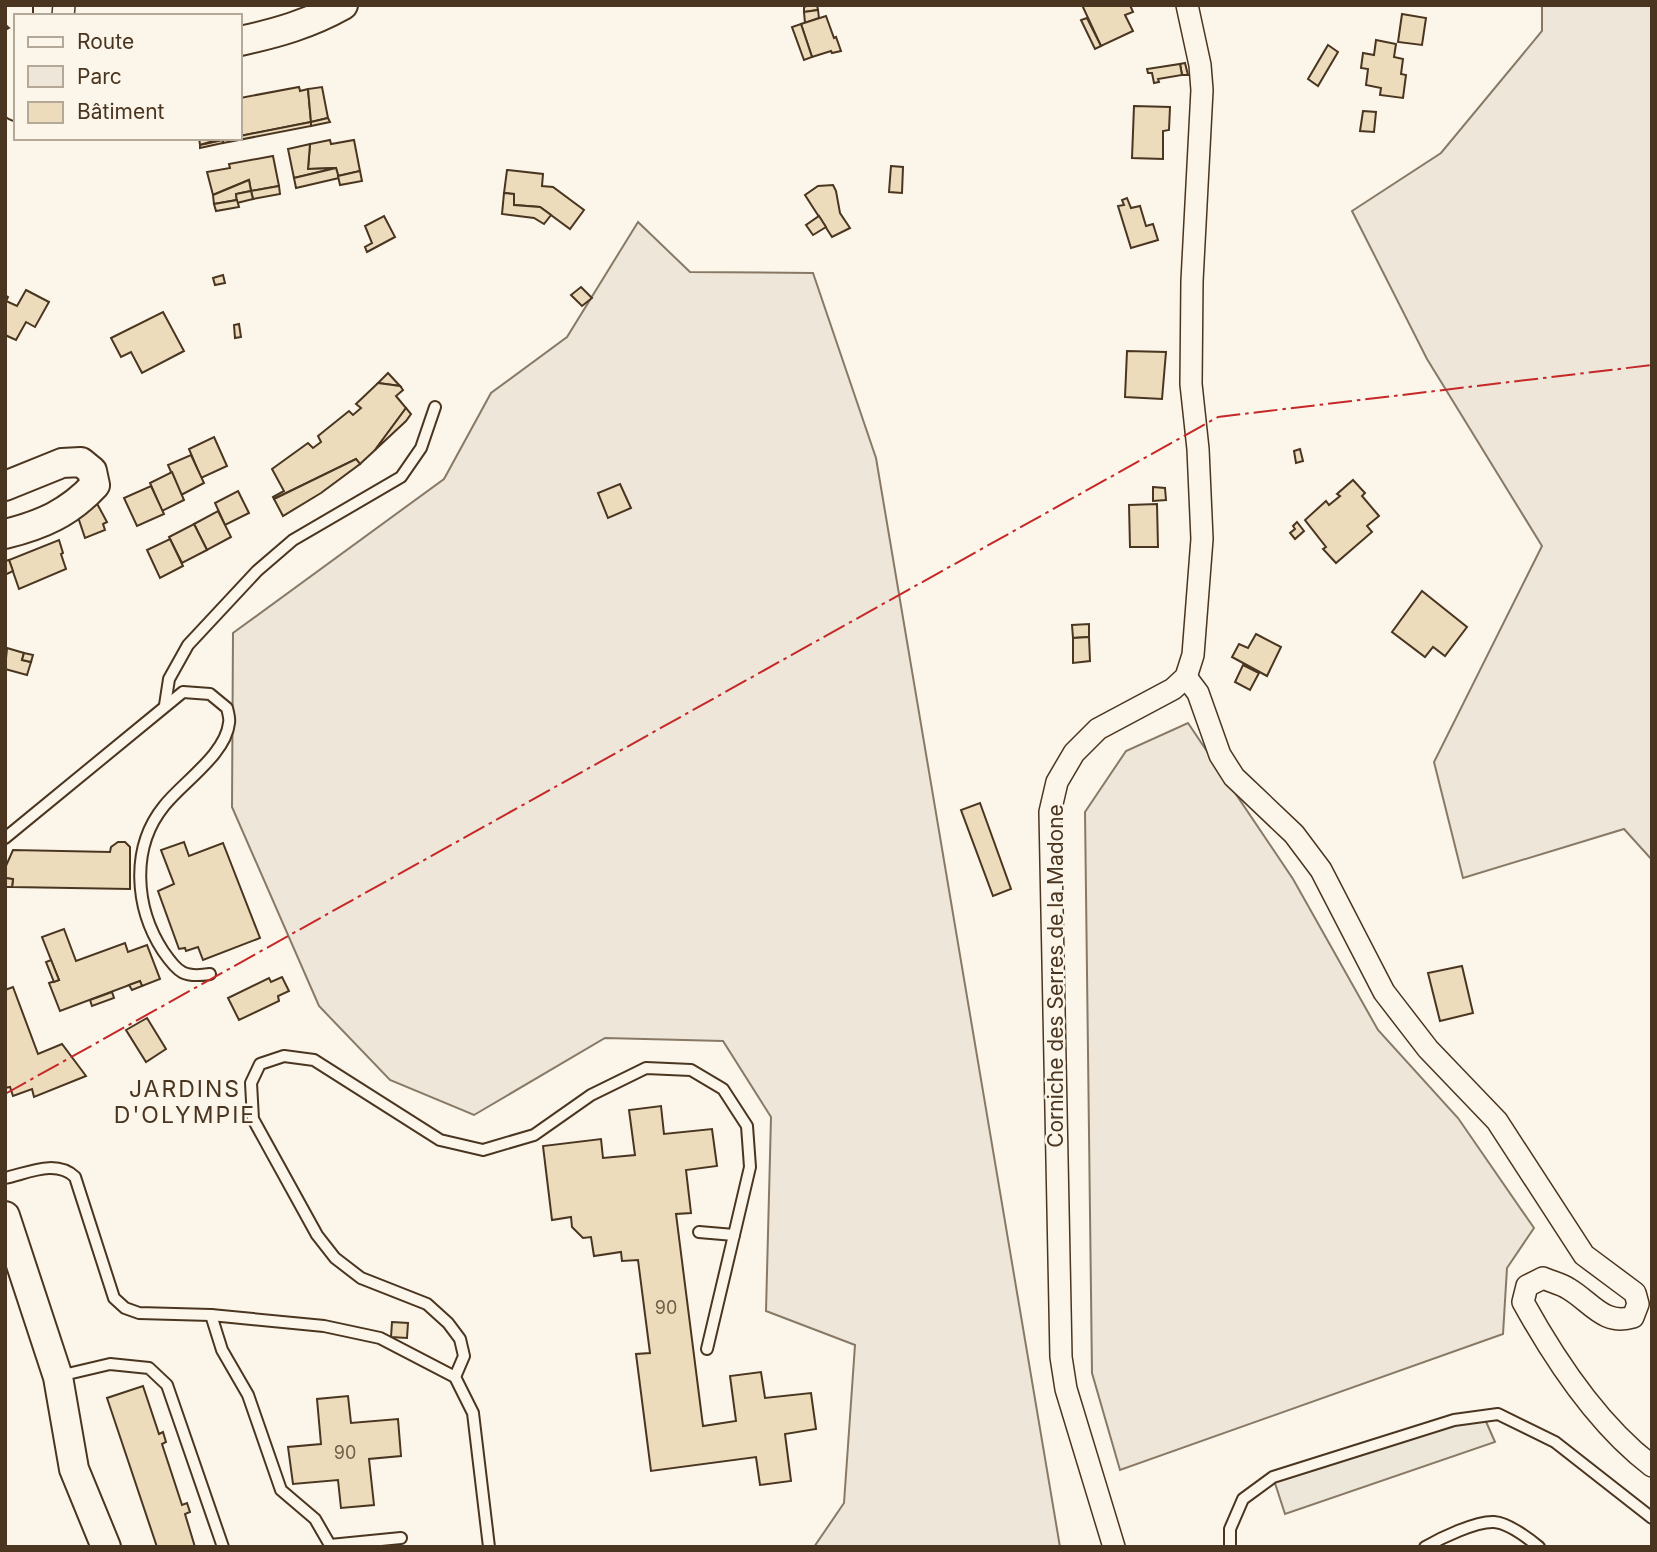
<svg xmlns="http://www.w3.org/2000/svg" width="1657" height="1552" viewBox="0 0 1657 1552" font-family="Inter,sans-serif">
  <rect width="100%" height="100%" fill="#fbf6e9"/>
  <!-- green -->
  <g fill="#ede6d9" stroke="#887966" stroke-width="2">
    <polygon points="1542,5 1652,5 1652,860 1624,829 1463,878 1434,762 1542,546 1427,359 1352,211 1441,153 1542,31"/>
    <polygon points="638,222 690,272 813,273 876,458 1060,1547 814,1547 844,1503 855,1345 766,1311 771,1117 723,1041 605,1038 474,1115 390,1080 319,1006 232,807 233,633 444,479 491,393 567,337"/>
    <polygon points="1188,723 1293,879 1378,1030 1458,1118 1534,1228 1507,1268 1503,1334 1120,1470 1092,1373 1085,812 1126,751"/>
  </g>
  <!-- parking -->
  <polygon fill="#ede7d9" stroke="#887966" stroke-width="2" points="1484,1417 1495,1442 1285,1514 1273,1477"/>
  <!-- building -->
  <g fill="#ecdcbc" stroke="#4a3520" stroke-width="2">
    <polygon points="809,5 817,5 818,10 804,12 804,7"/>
    <polygon points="1082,5 1130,5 1133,12 1125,15 1133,31 1101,46"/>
    <polygon points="818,10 819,18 805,23 804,12"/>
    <polygon points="1402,14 1426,18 1422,45 1398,42"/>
    <polygon points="826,16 834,38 836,37 841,51 832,53 831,51 812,57 801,24"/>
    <polygon points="1087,18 1101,46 1095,49 1081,20"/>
    <polygon points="801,24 812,57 804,60 792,27"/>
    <polygon points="1376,40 1396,44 1394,57 1403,59 1401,74 1406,75 1403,98 1380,95 1381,88 1366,85 1368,69 1361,68 1363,53 1374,55"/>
    <polygon points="1328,45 1338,52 1318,86 1308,79"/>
    <polygon points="1185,63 1188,75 1182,75 1180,64"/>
    <polygon points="1180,64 1182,75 1158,79 1159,82 1154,83 1152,73 1148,73 1147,69"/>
    <polygon points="299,87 300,91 308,89 311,122 240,136 240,98"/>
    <polygon points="322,87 328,118 311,122 308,89"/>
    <polygon points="1134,106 1170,107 1169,130 1163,131 1163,159 1132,158"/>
    <polygon points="1363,111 1376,112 1374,132 1360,131"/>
    <polygon points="328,118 330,122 311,126 311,122"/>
    <polygon points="311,122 311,126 223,143 223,140 240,138 240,136"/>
    <polygon points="199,138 223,138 200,145"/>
    <polygon points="223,140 223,143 200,148 200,145"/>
    <polygon points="330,140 331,144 354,140 360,171 338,176 336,168 308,169 310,144"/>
    <polygon points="310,144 308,169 336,168 294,178 288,149"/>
    <polygon points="273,156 279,186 251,191 249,180 213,195 207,172 230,168 229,164"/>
    <polygon points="891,166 903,167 902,193 889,192"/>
    <polygon points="336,168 339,178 296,188 294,178"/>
    <polygon points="507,170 543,174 542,186 553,187 584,210 570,229 540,207 514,205 514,194 504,193"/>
    <polygon points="360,171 362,181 340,185 338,176"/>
    <polygon points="249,180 251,191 236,194 237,200 214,204 213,195"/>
    <polygon points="833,185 836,191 840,213 850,228 832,237 805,195 818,186"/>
    <polygon points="279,186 280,194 253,199 251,191"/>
    <polygon points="251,191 253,199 237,203 236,194"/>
    <polygon points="504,193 514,194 514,205 540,207 551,215 544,224 534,218 502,214"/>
    <polygon points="1127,198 1131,208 1140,206 1146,226 1153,224 1158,240 1131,248 1118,206 1124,205 1122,200"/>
    <polygon points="237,200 239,207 216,211 214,204"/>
    <polygon points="384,216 395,237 367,252 365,247 372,243 365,226"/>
    <polygon points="819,216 826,227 813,235 806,225"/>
    <polygon points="223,275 225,283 215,285 213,278"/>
    <polygon points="581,287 592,298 582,306 571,295"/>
    <polygon points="26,290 49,302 35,327 26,322 16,340 5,335 5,295 8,297 6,301 17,306"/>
    <polygon points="163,312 184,351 142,373 131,352 121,357 111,338"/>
    <polygon points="239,324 241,337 235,338 234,325"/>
    <polygon points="1127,351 1166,352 1162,399 1125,397"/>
    <polygon points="388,373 400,386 378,383"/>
    <polygon points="378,383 400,386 403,390 396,396 406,408 375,450 360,464 356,459 274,499 273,497 284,491 272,469 308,443 313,448 321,442 318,436 349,411 353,415 361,408 356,404"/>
    <polygon points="406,408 411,414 406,421 375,450"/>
    <polygon points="214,437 227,466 201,478 189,449"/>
    <polygon points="1300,449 1303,461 1296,463 1294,451"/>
    <polygon points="191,455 204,483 181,495 168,465"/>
    <polygon points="356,459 360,464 321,493 283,516 274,499"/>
    <polygon points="172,472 184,500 162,511 150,483"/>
    <polygon points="1353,480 1365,493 1362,496 1379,516 1367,526 1372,532 1336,563 1323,549 1326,547 1305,520 1326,501 1329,505 1340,496 1337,494"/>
    <polygon points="620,484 631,508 608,518 598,493"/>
    <polygon points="151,486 164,514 137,526 124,498"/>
    <polygon points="1153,487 1165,488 1166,500 1153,501"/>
    <polygon points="238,491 249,513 225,525 215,503"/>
    <polygon points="94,498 107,522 103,524 105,530 85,538 78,517 92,505"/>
    <polygon points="1157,504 1158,547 1130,547 1129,505"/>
    <polygon points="218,511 231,537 207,550 194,524"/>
    <polygon points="1297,522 1304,531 1295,539 1290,533 1295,529 1293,526"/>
    <polygon points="194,524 207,550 182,563 169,537"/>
    <polygon points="170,539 183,566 160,578 147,550"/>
    <polygon points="59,540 63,553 61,554 66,569 19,589 9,560"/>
    <polygon points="9,560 13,571 5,575 5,561"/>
    <polygon points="1422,591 1467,627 1445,656 1433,647 1425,657 1392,632"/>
    <polygon points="1089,624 1089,637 1073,638 1072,625"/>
    <polygon points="1256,634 1281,647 1267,676 1232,657 1239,644 1248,648"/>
    <polygon points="1089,637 1090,661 1073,663 1073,638"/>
    <polygon points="7,648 24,653 22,660 31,662 27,675 5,669"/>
    <polygon points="24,653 33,655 31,662 22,660"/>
    <polygon points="1243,665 1259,673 1250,690 1235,682"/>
    <polygon points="980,803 1011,889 993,896 961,810"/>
    <polygon points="118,842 125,842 130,847 130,889 12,887 13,879 5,878 5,868 13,850 110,852 111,847"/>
    <polygon points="184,842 189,856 223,843 260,938 203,960 198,947 186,951 185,948 179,949 158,891 174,884 161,850"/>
    <polygon points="5,878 13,879 12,887 5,887"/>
    <polygon points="64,929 76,961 125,943 128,952 147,945 160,979 142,986 140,981 60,1011 49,983 59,980 42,937"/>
    <polygon points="51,960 59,980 54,982 46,962"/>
    <polygon points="1462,966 1473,1013 1440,1021 1428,973"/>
    <polygon points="282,977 289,991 278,996 279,1001 239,1020 228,998 269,978 271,982"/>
    <polygon points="140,981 142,986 132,990 129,985"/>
    <polygon points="13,987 38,1054 62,1044 86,1076 34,1097 32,1089 13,1096 10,1087 5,1088 5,990"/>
    <polygon points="112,992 114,998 92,1006 90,1000"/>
    <polygon points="147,1018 166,1049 146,1062 126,1030"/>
    <polygon points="661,1106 664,1134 712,1129 717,1166 686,1170 691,1213 676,1214 703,1426 736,1421 730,1376 761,1372 765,1398 811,1393 816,1429 785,1434 791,1481 760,1485 756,1457 651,1471 636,1354 650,1353 638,1260 622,1261 621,1252 594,1256 591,1237 583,1238 572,1227 571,1217 552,1220 543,1146 601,1139 603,1158 635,1155 629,1110"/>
    <polygon points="392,1322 408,1323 407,1338 391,1337"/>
    <polygon points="143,1386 159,1434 163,1432 166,1442 162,1444 182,1505 187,1503 190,1512 185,1514 195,1547 157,1547 107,1398"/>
    <polygon points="348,1396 351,1423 398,1419 401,1456 369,1459 374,1505 341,1508 338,1480 293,1484 288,1447 321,1444 317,1399"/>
  </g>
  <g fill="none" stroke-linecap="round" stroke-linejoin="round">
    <defs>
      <g id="service">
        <polyline points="165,705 169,679 188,645 257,571 293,540 401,477 421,448 435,407"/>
        <path d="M5,838L183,692L210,694L227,708C228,712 230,719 229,723C226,754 182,783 164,806C130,848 135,908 163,951C178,973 184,978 210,974"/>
        <path d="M5,1178C28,1173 56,1159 75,1177L114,1298L125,1308L139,1313L211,1315L324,1326L380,1338L455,1377L473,1413L489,1547"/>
        <polyline points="211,1315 222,1350 248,1395 281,1490 315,1519 330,1545 401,1538"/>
        <polyline points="707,1349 734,1235"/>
        <polyline points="59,1376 110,1364 149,1368 167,1385 223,1547"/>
        <polyline points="455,1377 464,1356 460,1339 448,1323 427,1304 361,1278 335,1258 317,1235 253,1119 251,1083 260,1064 284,1056 314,1060 440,1140 483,1150 534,1135 591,1095 646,1068 691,1070 723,1089 747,1126 750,1167 734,1235 699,1232"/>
        <polyline points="1230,1547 1230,1529 1243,1499 1273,1477 1454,1420 1498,1414 1555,1442 1652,1518"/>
        <path d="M1425,1547C1441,1538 1476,1521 1494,1522C1508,1523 1528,1538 1539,1547"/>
      </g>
      <g id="minor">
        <polyline points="63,16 64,5"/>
        <path d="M1186,677L1198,693L1220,755L1234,777L1294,834L1321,870L1384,992L1428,1049L1497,1121L1584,1255L1635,1293L1638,1304L1633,1317C1604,1326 1591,1302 1569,1289C1562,1284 1552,1282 1543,1278L1527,1286L1523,1302C1555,1360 1599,1426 1652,1466"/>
        <polyline points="1114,1547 1066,1389 1061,1357 1050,812 1057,782 1074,753 1098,729 1173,689 1186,677 1193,655 1202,539 1198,449 1191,384 1192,281 1202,90 1200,65 1187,5"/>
      </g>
      <g id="tertiary">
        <polyline points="18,5 18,16"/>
        <polyline points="16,41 11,87 16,106"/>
        <path d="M240,41C277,33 309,24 343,5"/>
        <path d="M5,486L62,463L81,462L92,471L95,485C69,513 42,525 5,534"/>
        <polyline points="5,1216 58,1377 74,1469 106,1547"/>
      </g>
    </defs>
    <!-- service casing -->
    <use href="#service" stroke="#4a3520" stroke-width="14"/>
    <!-- minor casing -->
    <use href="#minor" stroke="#4a3520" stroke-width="24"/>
    <!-- tertiary casing -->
    <use href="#tertiary" stroke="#4a3520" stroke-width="32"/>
    <!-- service -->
    <use href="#service" stroke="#fbf6e9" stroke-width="10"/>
    <!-- minor -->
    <use href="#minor" stroke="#fbf6e9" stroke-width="21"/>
    <!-- tertiary -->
    <use href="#tertiary" stroke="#fbf6e9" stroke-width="28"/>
    <!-- power -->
    <polyline stroke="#c62828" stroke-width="2" stroke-dasharray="24 5 3.5 5" stroke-linecap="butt" points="5,1094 1218,417 1652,365"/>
  </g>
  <g text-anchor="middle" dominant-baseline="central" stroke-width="5" stroke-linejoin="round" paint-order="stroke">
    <!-- number labels -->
    <g font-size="18" fill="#725f47">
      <text x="666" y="1307">90</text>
      <text x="345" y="1452">90</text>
    </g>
    <!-- street labels -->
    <g font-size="21" fill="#4a3520" stroke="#fbf6e9">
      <text transform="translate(1055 976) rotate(-90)">Corniche des Serres de la Madone</text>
    </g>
    <!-- neighbourhood labels -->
    <g font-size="23" letter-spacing="2" fill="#4a3520" stroke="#fbf6e9">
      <text x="185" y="1089">JARDINS<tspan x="185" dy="26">D'OLYMPIE</tspan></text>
    </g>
  </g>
  <!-- border -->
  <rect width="1657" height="1552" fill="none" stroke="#4a3520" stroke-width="14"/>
  <!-- legend -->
  <rect x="14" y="14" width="228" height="126" fill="#fbf6e9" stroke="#b4a999" stroke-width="2"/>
  <rect x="28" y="37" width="35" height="10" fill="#fbf6e9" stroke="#b4a999" stroke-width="2"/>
  <text x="77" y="49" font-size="21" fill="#4a3520">Route</text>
  <rect x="28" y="66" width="35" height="21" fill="#ede6d9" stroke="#b4a999" stroke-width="2"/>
  <text x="77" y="84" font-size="21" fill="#4a3520">Parc</text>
  <rect x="28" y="102" width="35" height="21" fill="#ecdcbc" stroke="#b4a999" stroke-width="2"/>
  <text x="77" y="119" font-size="21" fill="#4a3520">Bâtiment</text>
</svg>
